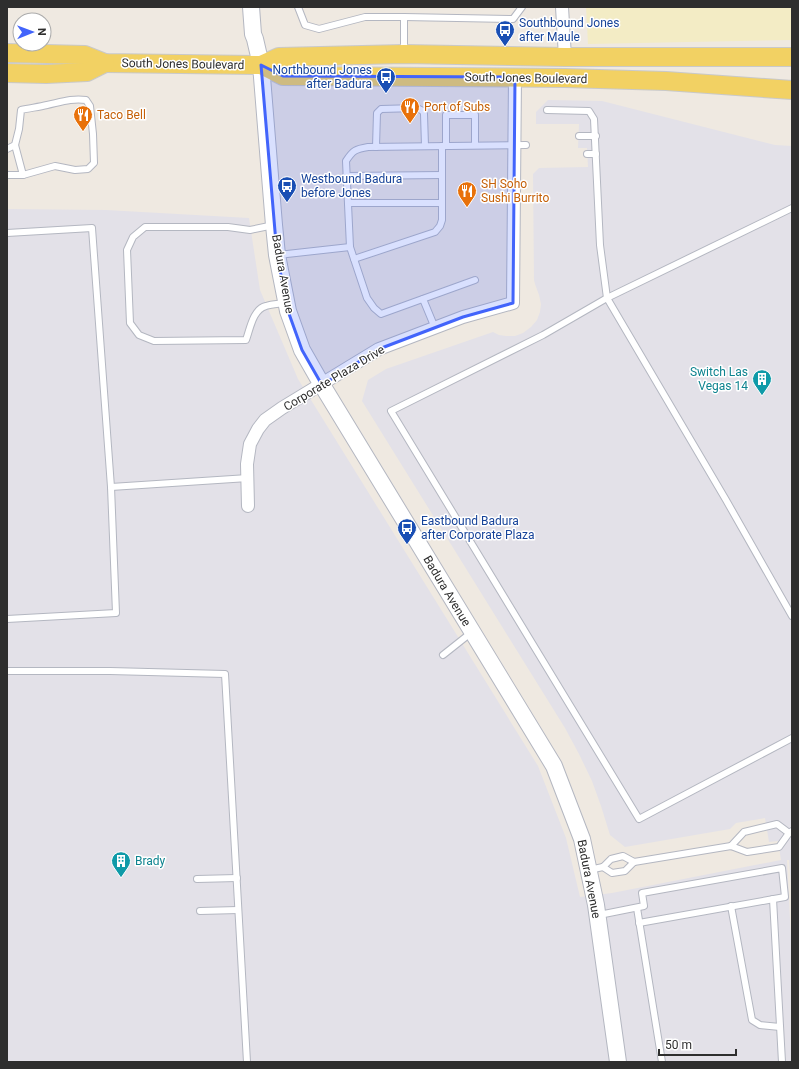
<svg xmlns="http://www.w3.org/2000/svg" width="799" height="1069" viewBox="0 0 799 1069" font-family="Roboto,sans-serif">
  <rect width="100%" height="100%" fill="#efe9e1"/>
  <!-- industrial -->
  <polygon fill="#e3e1e8" points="548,100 602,101 775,145 792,146 792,899 789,860 787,860 792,959 792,1062 7,1062 7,209 106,210 249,218 260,290 298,379 538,766 566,838 580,897 612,893 781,860 778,841 769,842 765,818 736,823 730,829 625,847 610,835 601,806 592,781 579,754 565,728 362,401 368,380 386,369 493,332 499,335 506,336 515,336 523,333 531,327 537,320 540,312 541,304 539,295 535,284 534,280 533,174 539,168 588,167 587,148 578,148 579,124 536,124 536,112"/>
  <!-- sand -->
  <polygon fill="#f3ecc5" points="586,7 792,7 792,40 588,44"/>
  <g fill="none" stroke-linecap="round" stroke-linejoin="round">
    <defs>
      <g id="lane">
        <polyline points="298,7 305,25 319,29 365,17 404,17 513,19 522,7"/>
        <polyline points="404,52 404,17"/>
        <polyline points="547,110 589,111 594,119 600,245 607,298 726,500 792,616"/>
        <polyline points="579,136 596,136"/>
        <polyline points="15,145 23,175"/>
        <polyline points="446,146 446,115 475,115 475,145"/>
        <polyline points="376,147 377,113 381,109 417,108 423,111 424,114 425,146"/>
        <path d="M7,149L15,145L19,129L21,110C30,108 39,107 47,105C61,102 72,98 86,100L90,106L93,134L94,163L88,169L75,170L55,166L23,175H7"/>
        <polyline points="587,154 596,154"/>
        <polyline points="346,176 442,175"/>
        <polyline points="348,203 442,203"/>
        <polyline points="792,208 607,298 543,335 391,411 639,819 792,738"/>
        <path d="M274,225L250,230L228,227H145L133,237L127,250L130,323L139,335L154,341L246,340C250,329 253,309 266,306C272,304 279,304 285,303"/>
        <polyline points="7,233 92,228 111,487 116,613 7,619"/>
        <polyline points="278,255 350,247"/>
        <polyline points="354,259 435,232 440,226 442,220 442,146"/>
        <path d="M475,280L381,314L374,308L367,298L350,247L346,161C353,150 356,149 368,147L526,145"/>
        <polyline points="423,299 435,328"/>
        <polyline points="111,487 248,478"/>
        <polyline points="443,655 472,632"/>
        <polyline points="7,671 110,671 225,674 247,1062"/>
        <polyline points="731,846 744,832 777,824 789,833"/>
        <polyline points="603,867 612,873 625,871 634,862 731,846 747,852 779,847 789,833 792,831"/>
        <polyline points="589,870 603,867 611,859 623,856 634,862"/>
        <polyline points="197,879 237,878"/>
        <polyline points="773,899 782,1062"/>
        <polyline points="731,906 752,1020 760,1025 780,1027"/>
        <polyline points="637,908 662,1062"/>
        <polyline points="200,911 238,910"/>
        <polyline points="599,915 644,906 642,893 782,868 785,897 639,923"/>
      </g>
      <g id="street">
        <polyline points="562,7 565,57"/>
        <polyline points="248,506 247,464 250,444 258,429 265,420 282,408 379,349 463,317 513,303 515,77"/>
      </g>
      <polyline id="secondary" points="251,7 253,34 255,39 261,65 274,225 277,255 288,311 302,350 322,385 554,766 582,839 596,905 618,1062"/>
      <g id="primary">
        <polyline points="7,53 85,55 105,63 261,65 279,57 404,54 565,57 792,57"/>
        <polyline points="261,65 283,76 565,78 666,81 792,90"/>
        <polyline points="7,73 46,74 87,72 105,63"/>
      </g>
    </defs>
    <!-- lane casing -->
    <use href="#lane" stroke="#b4b7c1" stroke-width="8"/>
    <!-- street casing -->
    <use href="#street" stroke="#b4b7c1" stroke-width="14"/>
    <!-- secondary casing -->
    <use href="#secondary" stroke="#b4b7c1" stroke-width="18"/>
    <!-- primary casing -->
    <use href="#primary" stroke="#c9c9c9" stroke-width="20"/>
    <!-- lane -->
    <use href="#lane" stroke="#fff" stroke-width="6"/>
    <!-- street -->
    <use href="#street" stroke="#fff" stroke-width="12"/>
    <!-- secondary -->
    <use href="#secondary" stroke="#fff" stroke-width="16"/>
    <!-- primary -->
    <use href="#primary" stroke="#f2d163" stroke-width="18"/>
  </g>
  <!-- marked area -->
  <path fill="#4264fb" fill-opacity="0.2" stroke="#4264fb" stroke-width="3" stroke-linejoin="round" d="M261,65L283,76L515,77L513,303L463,317L379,349L322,385L302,350L288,311L277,255Z"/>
  <!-- icons -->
  <defs>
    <symbol id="bus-pin" viewBox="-11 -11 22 30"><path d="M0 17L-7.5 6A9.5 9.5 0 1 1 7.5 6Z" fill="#1a4fb4" stroke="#fff"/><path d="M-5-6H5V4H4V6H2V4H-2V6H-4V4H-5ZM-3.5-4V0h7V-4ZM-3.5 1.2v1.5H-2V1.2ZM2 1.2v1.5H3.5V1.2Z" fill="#fff"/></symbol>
    <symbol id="restaurant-pin" viewBox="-11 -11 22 30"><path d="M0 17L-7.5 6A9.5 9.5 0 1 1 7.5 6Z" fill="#e8710a" stroke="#fff"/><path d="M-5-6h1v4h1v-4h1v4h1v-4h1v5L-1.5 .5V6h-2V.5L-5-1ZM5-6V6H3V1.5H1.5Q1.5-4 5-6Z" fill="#fff"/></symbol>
    <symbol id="building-pin" viewBox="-11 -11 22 30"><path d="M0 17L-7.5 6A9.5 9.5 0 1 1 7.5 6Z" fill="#0f9aa8" stroke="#fff"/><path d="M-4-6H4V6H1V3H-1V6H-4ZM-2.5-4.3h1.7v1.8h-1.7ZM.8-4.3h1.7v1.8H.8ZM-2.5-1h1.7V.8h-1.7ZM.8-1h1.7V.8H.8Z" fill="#fff"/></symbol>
  </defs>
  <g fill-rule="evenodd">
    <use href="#bus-pin" x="494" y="19" width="22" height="30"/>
    <use href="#bus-pin" x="375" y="66" width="22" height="30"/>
    <use href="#restaurant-pin" x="399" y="96" width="22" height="30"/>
    <use href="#restaurant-pin" x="72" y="104" width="22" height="30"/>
    <use href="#bus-pin" x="276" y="175" width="22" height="30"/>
    <use href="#restaurant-pin" x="456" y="180" width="22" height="30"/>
    <use href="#building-pin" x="751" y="368" width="22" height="30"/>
    <use href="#bus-pin" x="396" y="517" width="22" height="30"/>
    <use href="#building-pin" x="110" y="850" width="22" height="30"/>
  </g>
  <g text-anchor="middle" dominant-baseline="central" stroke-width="3" stroke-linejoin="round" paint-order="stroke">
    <!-- transit labels -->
    <g font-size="12" fill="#164399" stroke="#fff" text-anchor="start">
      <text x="519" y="23">Southbound Jones<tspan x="519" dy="14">after Maule</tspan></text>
      <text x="372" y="70" text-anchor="end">Northbound Jones<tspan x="372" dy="14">after Badura</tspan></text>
      <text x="301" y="179">Westbound Badura<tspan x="301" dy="14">before Jones</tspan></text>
      <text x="421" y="521">Eastbound Badura<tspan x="421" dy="14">after Corporate Plaza</tspan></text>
    </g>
    <!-- street labels -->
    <g font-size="12" fill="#2e2e2e" stroke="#fff">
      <text transform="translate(183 64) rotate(1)">South Jones Boulevard</text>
      <text transform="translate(526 78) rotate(1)">South Jones Boulevard</text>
      <text transform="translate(283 274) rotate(80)">Badura Avenue</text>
      <text transform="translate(334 378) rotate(-31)">Corporate Plaza Drive</text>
      <text transform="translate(447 591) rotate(59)">Badura Avenue</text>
      <text transform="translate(589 879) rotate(79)">Badura Avenue</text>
    </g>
    <!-- food labels -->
    <g font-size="12" fill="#c56008" stroke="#fff" text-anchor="start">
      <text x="424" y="107">Port of Subs</text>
      <text x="97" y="115">Taco Bell</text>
      <text x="481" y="184">SH Soho<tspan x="481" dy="14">Sushi Burrito</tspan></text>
    </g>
    <!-- culture labels -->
    <g font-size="12" fill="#0d838f" stroke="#fff" text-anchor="end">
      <text x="748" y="372">Switch Las<tspan x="748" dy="14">Vegas 14</tspan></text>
      <text x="135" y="861" text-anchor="start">Brady</text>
    </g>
  </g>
  <!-- border -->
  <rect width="799" height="1069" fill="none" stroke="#2e2e2e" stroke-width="16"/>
  <!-- north arrow -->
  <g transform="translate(32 32) rotate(89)"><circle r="19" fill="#ffffff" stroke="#ababab"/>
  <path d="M0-3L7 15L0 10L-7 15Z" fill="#4264fb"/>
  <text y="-6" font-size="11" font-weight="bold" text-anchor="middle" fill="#2e2e2e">N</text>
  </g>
  <!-- scale -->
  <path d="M659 1049v6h77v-6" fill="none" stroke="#2e2e2e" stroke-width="2"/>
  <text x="665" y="1049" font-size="12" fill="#2e2e2e" stroke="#ffffff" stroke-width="3" paint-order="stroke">50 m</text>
</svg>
